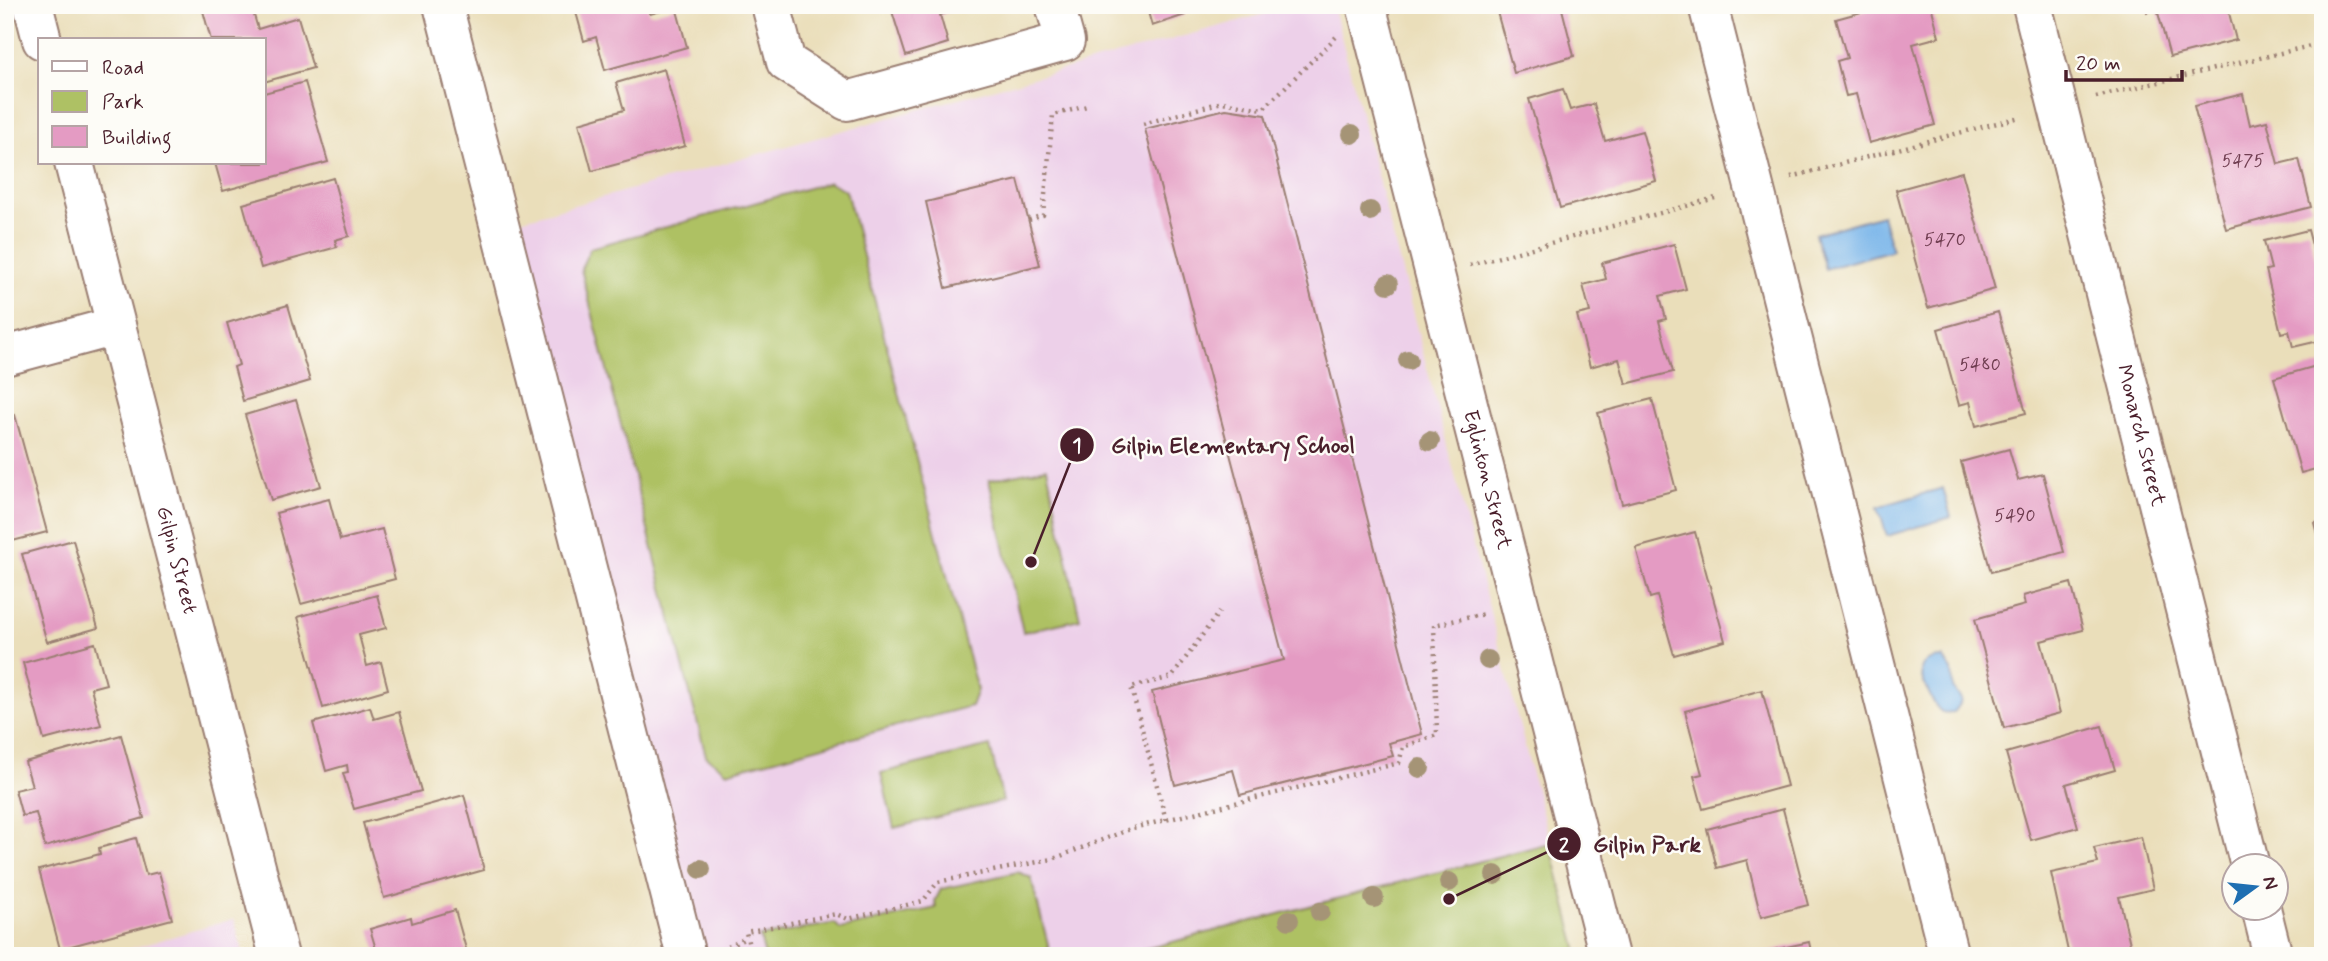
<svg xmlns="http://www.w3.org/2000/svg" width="2328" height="961" viewBox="0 0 2328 961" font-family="Mynerve,sans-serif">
  <rect width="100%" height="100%" fill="#fdfcf7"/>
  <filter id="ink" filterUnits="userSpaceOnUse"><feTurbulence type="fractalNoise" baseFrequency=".0143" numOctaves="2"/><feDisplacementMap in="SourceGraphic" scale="14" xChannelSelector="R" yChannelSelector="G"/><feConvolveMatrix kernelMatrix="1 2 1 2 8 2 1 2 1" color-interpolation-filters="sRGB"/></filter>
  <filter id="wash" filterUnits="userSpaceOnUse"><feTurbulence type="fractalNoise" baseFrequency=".00686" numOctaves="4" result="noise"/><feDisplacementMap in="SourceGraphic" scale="28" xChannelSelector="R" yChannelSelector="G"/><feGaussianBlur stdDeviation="1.57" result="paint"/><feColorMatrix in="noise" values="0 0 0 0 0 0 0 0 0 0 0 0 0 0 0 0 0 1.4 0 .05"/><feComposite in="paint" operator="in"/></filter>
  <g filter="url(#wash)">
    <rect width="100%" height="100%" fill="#eadeba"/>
    <!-- built -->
    <g fill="#edd0e9">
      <polygon points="1296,5 1333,5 1550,843 1119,956 686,956 499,226"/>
      <polygon points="234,919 244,956 106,956 209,926"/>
    </g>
    <!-- green -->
    <g fill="#aec164" stroke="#7c7048" stroke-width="2">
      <polygon points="830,182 846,191 977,690 971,706 727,772 706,756 581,269 590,248"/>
      <polygon points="1047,468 1080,619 1023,632 989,480"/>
      <polygon points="990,746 1003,801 894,828 881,773"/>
      <polygon points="1550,843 1579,956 1119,956"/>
      <polygon points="1018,872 1031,878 1051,956 765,956 760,937 835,923 840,929 936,908 935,901 941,889"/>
    </g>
    <!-- water -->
    <g fill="#77b4e9" stroke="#606a8a" stroke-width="2">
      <polygon points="1882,215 1892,250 1825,269 1815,234"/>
      <polygon points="1943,488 1951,517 1887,536 1878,507"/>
      <path d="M1943,658L1952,670L1953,688L1961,699L1960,704L1954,712C1951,712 1945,713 1942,712C1936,709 1932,699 1929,693C1918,673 1915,659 1943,658Z"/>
    </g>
    <g id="blocks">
      <!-- building -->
      <g fill="#e49bc3">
        <polygon points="222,5 251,5 258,29 298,17 313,68 264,82 264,40 211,40 203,11"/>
        <polygon points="574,5 647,5 650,14 676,7 687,47 605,70 596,37 584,41"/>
        <polygon points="890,5 967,5 968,6 940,15 948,43 906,56"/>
        <polygon points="1146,5 1192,5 1192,6 1183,9 1185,15 1152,26"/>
        <polygon points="1495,5 1561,5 1574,56 1514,73"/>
        <polygon points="1887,5 1931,5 1939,37 1913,44 1935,125 1869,143 1856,94 1846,96 1837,61 1847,58 1836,19"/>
        <polygon points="2146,5 2237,5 2228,9 2236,40 2170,57 2157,9 2147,12"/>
        <polygon points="664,69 685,146 592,171 579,123 624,110 616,83"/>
        <polygon points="305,82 328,162 223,191 215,163 264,163 264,93"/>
        <polygon points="1563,89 1570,110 1594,104 1605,141 1642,131 1656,181 1560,208 1529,99"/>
        <polygon points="2243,94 2250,125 2267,121 2278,164 2299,159 2311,207 2226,229 2194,106"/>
        <polygon points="1226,109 1265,115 1422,734 1389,743 1393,756 1240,795 1233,770 1175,785 1152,692 1284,660 1145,129"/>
        <polygon points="1962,172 1995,289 1928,308 1896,190"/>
        <polygon points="333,178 349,236 335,240 337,247 261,268 243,204"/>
        <polygon points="1018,180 1040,265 946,288 926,202"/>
        <polygon points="2308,230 2323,288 2323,340 2293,347 2289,331 2281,333 2266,270 2271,269 2264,241"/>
        <polygon points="1674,244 1686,289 1660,296 1666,319 1659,321 1673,372 1626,384 1619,359 1590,367 1577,315 1590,312 1583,285 1606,279 1602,263"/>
        <polygon points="288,305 310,381 243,401 234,367 239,365 227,323"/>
        <polygon points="1998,312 2026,413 1976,426 1970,402 1959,405 1938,329"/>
        <polygon points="2323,364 2323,467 2301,473 2274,378"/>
        <polygon points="1652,399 1676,490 1622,504 1598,413"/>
        <polygon points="296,400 321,486 271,500 245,415"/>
        <polygon points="15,415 47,532 5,543 5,417"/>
        <polygon points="2009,449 2018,480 2043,474 2064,552 1991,572 1961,462"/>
        <polygon points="329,499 340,540 382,529 395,579 301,604 276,513"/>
        <polygon points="2323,521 2323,549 2322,549 2315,523"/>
        <polygon points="1695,532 1725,641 1674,655 1657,596 1650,598 1636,548"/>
        <polygon points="73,540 98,628 47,642 22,554"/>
        <polygon points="2071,583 2083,630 2041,641 2060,713 2004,728 1975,619 2025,605 2023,596"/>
        <polygon points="377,595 386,628 359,635 367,666 381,662 388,689 323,708 298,617"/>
        <polygon points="95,643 106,684 91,688 101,725 44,740 23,663"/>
        <polygon points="1762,690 1787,786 1703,809 1694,776 1702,774 1685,711"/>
        <polygon points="370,707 374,719 399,712 421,791 354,809 343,773 348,772 347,765 326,771 313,723"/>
        <polygon points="2102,726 2115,770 2066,784 2078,827 2031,840 2006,753"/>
        <polygon points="121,735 144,818 45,847 36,813 22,816 15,790 32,786 25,762"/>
        <polygon points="464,795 484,870 384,898 363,823"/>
        <polygon points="1783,809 1808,905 1761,917 1747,860 1717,868 1707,829"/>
        <polygon points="2141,837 2153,889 2119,897 2131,948 2098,956 2069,956 2051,873 2098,863 2094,848"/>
        <polygon points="136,838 146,875 159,872 172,919 60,949 39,870 100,854 99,848"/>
        <polygon points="455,910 468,956 378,956 370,929 411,917 412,923"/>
        <polygon points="1809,942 1812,956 1751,956 1751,955"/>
      </g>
    </g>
  </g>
  <g filter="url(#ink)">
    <use href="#blocks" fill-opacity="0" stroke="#9a7e72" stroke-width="2"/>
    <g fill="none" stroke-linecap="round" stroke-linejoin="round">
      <defs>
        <g id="minor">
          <polyline points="33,5 42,40"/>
          <polyline points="443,5 686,956"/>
          <polyline points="771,5 786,62 847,101 1065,41 1055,5"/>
          <path id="s1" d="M1366,5L1609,956"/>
          <polyline points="1708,5 1949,956"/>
          <path id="s2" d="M2032,5L2250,866"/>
          <path id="s3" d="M74,163L279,956"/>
          <polyline points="5,356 116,326"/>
          <polyline points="2261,908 2273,956"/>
        </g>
      </defs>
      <!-- minor casing -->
      <use href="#minor" stroke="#9a7e72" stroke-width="42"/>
      <!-- path -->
      <g stroke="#9a7e72" stroke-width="4.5" stroke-dasharray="2 5" stroke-linecap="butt">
        <polyline points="2096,97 2323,43"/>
        <polyline points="1143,124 1222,102 1263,109 1336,37"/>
        <polyline points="1791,177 2020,117"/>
        <polyline points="1029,220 1043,215 1053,115 1087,106"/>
        <polyline points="1470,265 1719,197"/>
        <polyline points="1166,820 1131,687 1172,677 1219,612"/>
        <polyline points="722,950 746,938"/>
        <polyline points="751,956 746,932 836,914 848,919 923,901 938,882 1053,859 1133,828 1399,763 1403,747 1437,735 1434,625 1484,614"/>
      </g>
      <!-- minor -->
      <use href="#minor" stroke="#fff" stroke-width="38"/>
    </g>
    <!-- trees -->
    <g fill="#a59476">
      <circle cx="1352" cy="134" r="10"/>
      <circle cx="1370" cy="211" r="10"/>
      <circle cx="1388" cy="284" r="10"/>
      <circle cx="1408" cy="360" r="10"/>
      <circle cx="1430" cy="441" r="10"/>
      <circle cx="1488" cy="660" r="10"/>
      <circle cx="1420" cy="768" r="10"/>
      <circle cx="701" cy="869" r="10"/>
      <circle cx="1495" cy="875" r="10"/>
      <circle cx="1449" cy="882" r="10"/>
      <circle cx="1374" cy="898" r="10"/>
      <circle cx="1320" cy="912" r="10"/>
      <circle cx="1289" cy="920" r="10"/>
    </g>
  </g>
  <g text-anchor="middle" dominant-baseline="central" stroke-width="5" stroke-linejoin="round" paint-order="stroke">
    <!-- number labels -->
    <g font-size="18" fill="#703e51">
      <text x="2243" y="161">5475</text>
      <text x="1945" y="240">5470</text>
      <text x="1980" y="365">5480</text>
      <text x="2015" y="516">5490</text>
    </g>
    <!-- street labels -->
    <g font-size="21" fill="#4a1f2b" stroke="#fdfcf7">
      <text stroke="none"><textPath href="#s2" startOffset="444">Monarch Street</textPath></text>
      <text stroke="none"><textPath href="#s1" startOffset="490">Eglinton Street</textPath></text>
      <text stroke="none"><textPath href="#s3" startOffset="410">Gilpin Street</textPath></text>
    </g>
  </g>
  <!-- callouts -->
  <path fill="none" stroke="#4a1f2b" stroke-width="2.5" d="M1031 562L1077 445M1449 899L1564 844"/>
  <g fill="#4a1f2b" stroke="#fdfcf7" stroke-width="2.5">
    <circle cx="1031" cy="562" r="7"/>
    <circle cx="1449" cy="899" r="7"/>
    <circle cx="1077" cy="445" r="18"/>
    <circle cx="1564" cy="844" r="18"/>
  </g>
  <g font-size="21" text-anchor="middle" font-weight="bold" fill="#fff">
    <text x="1077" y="452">1</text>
    <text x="1564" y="852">2</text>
  </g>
  <g font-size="23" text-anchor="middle" font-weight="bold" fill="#4a1f2b" stroke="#fdfcf7" stroke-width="5" stroke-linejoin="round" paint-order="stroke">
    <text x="1233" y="453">Gilpin Elementary School</text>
    <text x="1647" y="852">Gilpin Park</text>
  </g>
  <!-- margin -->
  <rect width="2328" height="961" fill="none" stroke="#fdfcf7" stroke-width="28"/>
  <!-- legend -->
  <rect x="38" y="38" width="228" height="126" fill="#fdfcf7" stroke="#b5a4a5" stroke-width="2"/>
  <rect x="52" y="61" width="35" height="10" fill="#ffffff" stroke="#b5a4a5" stroke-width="2"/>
  <text x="102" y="74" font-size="21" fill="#4a1f2b">Road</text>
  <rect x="52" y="91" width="35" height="21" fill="#aec164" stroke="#b5a4a5" stroke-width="2"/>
  <text x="102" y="108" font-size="21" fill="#4a1f2b">Park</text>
  <rect x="52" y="126" width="35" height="21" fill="#e49bc3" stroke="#b5a4a5" stroke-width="2"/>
  <text x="102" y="144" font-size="21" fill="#4a1f2b">Building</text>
  <!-- north arrow -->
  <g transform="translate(2255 887) rotate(75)"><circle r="33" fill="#fdfcf7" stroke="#b5a4a5" stroke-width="2"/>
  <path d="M0-5L12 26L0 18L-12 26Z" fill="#1f6fb2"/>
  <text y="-10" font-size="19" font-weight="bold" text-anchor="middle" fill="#4a1f2b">N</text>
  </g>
  <!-- scale -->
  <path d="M2066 70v10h116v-10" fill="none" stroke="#4a1f2b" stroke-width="3.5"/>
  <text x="2076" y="70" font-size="21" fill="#4a1f2b" stroke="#fdfcf7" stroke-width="5" paint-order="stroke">20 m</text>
</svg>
